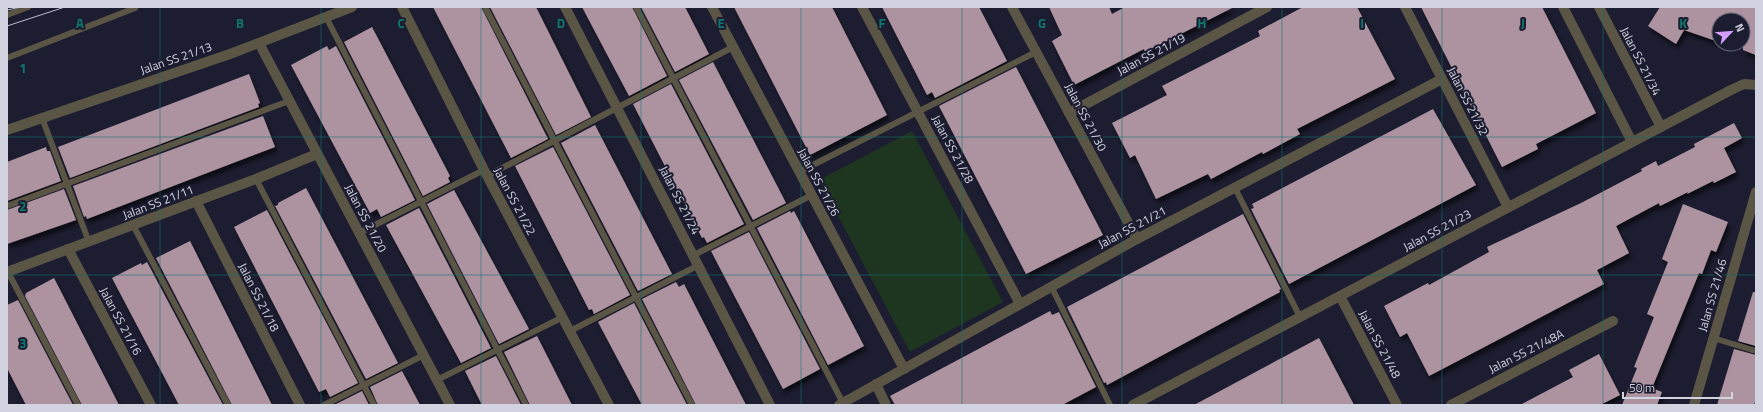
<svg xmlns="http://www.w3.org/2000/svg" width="1763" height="412" viewBox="0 0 1763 412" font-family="'Titillium Web',sans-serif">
  <defs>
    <filter id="shadow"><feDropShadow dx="2.5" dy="4.5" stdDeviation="2" flood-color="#0009"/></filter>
  </defs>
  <rect width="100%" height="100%" fill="#1d1d31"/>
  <!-- green -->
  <polygon fill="#1e351f" points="912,131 1003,302 910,352 819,180"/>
  <!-- building -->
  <g fill="#ad92a0" filter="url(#shadow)">
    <polygon points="433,7 481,7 548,139 511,158"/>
    <polygon points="490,7 536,7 591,117 556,135"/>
    <polygon points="582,7 632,7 667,76 629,96"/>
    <polygon points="641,7 685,7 709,54 675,72"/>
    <polygon points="734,7 832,7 887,115 810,155"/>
    <polygon points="882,7 979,7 1007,61 935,98 932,92 927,95"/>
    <polygon points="1049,7 1109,7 1112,14 1125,7 1234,7 1145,52 1144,49 1074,85 1052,41 1062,35"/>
    <polygon points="1303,7 1357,7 1395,79 1297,129 1300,134 1263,154 1262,152 1211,179 1208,174 1156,199 1135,155 1130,158 1112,123 1167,95 1162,86 1260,36 1258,31"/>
    <polygon points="1421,7 1542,7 1596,113 1536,144 1538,149 1502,167"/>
    <polygon points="1660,7 1756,7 1756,55 1743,50 1743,20 1719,20 1719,42 1684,30 1676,44 1648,26"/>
    <polygon points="372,27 450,176 448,178 450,182 423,196 344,42"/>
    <polygon points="327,46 329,50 336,46 415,200 381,217 377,209 370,213 291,65"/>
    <polygon points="713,62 786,203 753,220 679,80"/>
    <polygon points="1016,67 1103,235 1026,274 939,106"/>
    <polygon points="249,74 260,103 258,104 259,107 70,178 58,147"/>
    <polygon points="671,84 744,224 707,243 704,237 702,238 633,104"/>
    <polygon points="1433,109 1476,185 1289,284 1251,209 1254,208 1252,204"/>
    <polygon points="263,116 275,147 87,219 86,216 84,217 73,186"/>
    <polygon points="1734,123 1742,138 1724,148 1736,172 1714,183 1713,181 1687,194 1688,192 1660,206 1659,203 1616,226 1629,253 1597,270 1604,284 1429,376 1407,333 1400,337 1384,306 1428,283 1429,285 1489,252 1487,247 1581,203 1642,171 1641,169 1656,161 1658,166 1695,147 1694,144"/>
    <polygon points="595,125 672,274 638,291 561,143"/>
    <polygon points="46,147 47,151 50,151 61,181 7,201 7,162"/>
    <polygon points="553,147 630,295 594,314 592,309 589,310 515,166"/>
    <polygon points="306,188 398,363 366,379 275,206 278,205 278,203"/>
    <polygon points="64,189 76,220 7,244 7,210"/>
    <polygon points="454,190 529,329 499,344 427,204"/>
    <polygon points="1683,204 1728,222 1716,252 1711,250 1702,274 1699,273 1652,388 1662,392 1657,405 1622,405 1637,368 1634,367 1654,317 1647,314 1668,262 1662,259"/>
    <polygon points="419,208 491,348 461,363 386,225"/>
    <polygon points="267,210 358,383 330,397 326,389 319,392 234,227"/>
    <polygon points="790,211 791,213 794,211 864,346 828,365 757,228"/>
    <polygon points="1243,214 1281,289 1279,290 1280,292 1107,385 1106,382 1104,383 1067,307"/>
    <polygon points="749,232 820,369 783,389 711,251"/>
    <polygon points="190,241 272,405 232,405 156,258"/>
    <polygon points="147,262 223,405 179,405 112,278 141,263 142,265"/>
    <polygon points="54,278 119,405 82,405 25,296 26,293"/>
    <polygon points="676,282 679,287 684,284 746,405 696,405 642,299"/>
    <polygon points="1753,292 1756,292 1756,346 1738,341"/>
    <polygon points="18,300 73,405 26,405 7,368 7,305"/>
    <polygon points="634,303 687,405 642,405 598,322"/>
    <polygon points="1050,311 1052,315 1059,312 1096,387 1062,405 895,405 890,396"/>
    <polygon points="537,336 572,405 530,405 504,352"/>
    <polygon points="1319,338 1354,405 1194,405"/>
    <polygon points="1734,349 1756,355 1756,398 1754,405 1717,405"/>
    <polygon points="1599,354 1620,395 1600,405 1520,405 1573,377 1569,370"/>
    <polygon points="496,356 521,405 482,405 465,371"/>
    <polygon points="402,371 420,405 378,405 370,387"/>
    <polygon points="362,391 369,405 334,405"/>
  </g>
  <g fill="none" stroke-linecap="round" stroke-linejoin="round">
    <!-- service -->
    <g stroke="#5a5545" stroke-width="6">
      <polyline points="485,7 692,405"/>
      <polyline points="636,7 843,403"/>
      <polyline points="7,15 28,7"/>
      <polyline points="326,17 526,405"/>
      <polyline points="7,58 135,8 134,7"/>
      <polyline points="42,118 89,242"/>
      <polyline points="799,172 1036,52"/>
      <polyline points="487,176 733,47"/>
      <polyline points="256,179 374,405"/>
      <polyline points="1235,188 1300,317"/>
      <polyline points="7,206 289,101"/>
      <polyline points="133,225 228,405"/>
      <polyline points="359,233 484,170"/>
      <polyline points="694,255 812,195"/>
      <polyline points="8,272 78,405"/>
      <polyline points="1051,286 1110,405"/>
      <polyline points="570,331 699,265"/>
      <polyline points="1713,338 1756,351"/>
      <polyline points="437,380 563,317"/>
      <polyline points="324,405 424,355"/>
    </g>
    <!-- minor -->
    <g stroke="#5a5545" stroke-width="10">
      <polyline points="402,7 484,170 609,405"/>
      <polyline points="565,7 770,405"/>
      <polyline points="712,7 904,369"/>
      <polyline points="862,7 1020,304"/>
      <polyline points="1012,7 1137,239"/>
      <polyline points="1405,7 1508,207"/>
      <polyline points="1563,7 1632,142"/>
      <polyline points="1599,7 1661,127"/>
      <polyline points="259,43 450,405"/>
      <polyline points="1069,113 1267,7"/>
      <polyline points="7,130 230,54 352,7"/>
      <polyline points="196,201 300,405"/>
      <polyline points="68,249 151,405"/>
      <polyline points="7,272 256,179 317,154"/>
      <polyline points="1340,296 1397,405"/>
      <polyline points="876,384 886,405"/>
      <polyline points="839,405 1137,239 1442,79"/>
      <polyline points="1451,405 1613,321"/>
      <polyline points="1694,405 1756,192"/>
    </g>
    <!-- tertiary -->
    <polyline stroke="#5a5545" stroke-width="10" points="1133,405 1731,90 1744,84 1756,85"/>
    <!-- tram -->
    <g stroke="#bbbdcb" stroke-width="1">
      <polyline points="7,10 21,7"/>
      <polyline points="7,26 65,7"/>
    </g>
  </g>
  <!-- grid -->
  <path fill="none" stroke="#0f766e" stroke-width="1" stroke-opacity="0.55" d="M160,7V405M321,7V405M481,7V405M641,7V405M801,7V405M962,7V405M1122,7V405M1282,7V405M1442,7V405M1603,7V405M7,137H1756M7,275H1756"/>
  <g text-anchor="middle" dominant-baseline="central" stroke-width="4" stroke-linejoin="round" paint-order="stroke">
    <!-- street labels -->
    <g font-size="12" fill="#d1d3e0" stroke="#1d1d31">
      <text transform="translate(1151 54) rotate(-28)">Jalan SS 21/19</text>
      <text transform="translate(176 58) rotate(-19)">Jalan SS 21/13</text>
      <text transform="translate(1641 61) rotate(63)">Jalan SS 21/34</text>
      <text transform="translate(1468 101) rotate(63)">Jalan SS 21/32</text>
      <text transform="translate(1086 117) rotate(62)">Jalan SS 21/30</text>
      <text transform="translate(953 149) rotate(62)">Jalan SS 21/28</text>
      <text transform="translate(819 182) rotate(62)">Jalan SS 21/26</text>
      <text transform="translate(680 200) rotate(63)">Jalan SS 21/24</text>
      <text transform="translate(515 201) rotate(62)">Jalan SS 21/22</text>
      <text transform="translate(158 202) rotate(-21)">Jalan SS 21/11</text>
      <text transform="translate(366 218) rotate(62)">Jalan SS 21/20</text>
      <text transform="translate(1132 227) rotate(-28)">Jalan SS 21/21</text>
      <text transform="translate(1437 230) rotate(-28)">Jalan SS 21/23</text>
      <text transform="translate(1712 295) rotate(-74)">Jalan SS 21/46</text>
      <text transform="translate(259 297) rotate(63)">Jalan SS 21/18</text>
      <text transform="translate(121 321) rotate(62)">Jalan SS 21/16</text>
      <text transform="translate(1380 344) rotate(62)">Jalan SS 21/48</text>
      <text transform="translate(1526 351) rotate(-27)">Jalan SS 21/48A</text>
    </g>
  </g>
  <g font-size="13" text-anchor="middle" font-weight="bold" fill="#0f766e" stroke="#1d1d31" stroke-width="4" stroke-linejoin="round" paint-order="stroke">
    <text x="80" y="28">A</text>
    <text x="240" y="28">B</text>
    <text x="401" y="28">C</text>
    <text x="561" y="28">D</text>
    <text x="721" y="28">E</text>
    <text x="882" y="28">F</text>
    <text x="1042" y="28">G</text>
    <text x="1202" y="28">H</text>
    <text x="1362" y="28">I</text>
    <text x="1523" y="28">J</text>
    <text x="1683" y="28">K</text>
    <text x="23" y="73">1</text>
    <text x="23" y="211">2</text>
    <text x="23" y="348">3</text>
  </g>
  <!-- border -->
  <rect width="1763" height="412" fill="none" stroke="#d1d3e0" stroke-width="16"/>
  <!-- north arrow -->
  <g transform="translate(1731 32) rotate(64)"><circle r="19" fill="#1d1d31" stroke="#656677"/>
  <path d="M0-3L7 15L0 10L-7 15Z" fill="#d19dfe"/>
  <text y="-6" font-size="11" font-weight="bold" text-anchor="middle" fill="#d1d3e0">N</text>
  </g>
  <!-- scale -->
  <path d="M1623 392v6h109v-6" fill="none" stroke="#d1d3e0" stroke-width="2"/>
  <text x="1629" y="392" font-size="12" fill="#d1d3e0" stroke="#1d1d31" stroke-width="3" paint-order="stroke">50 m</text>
</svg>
